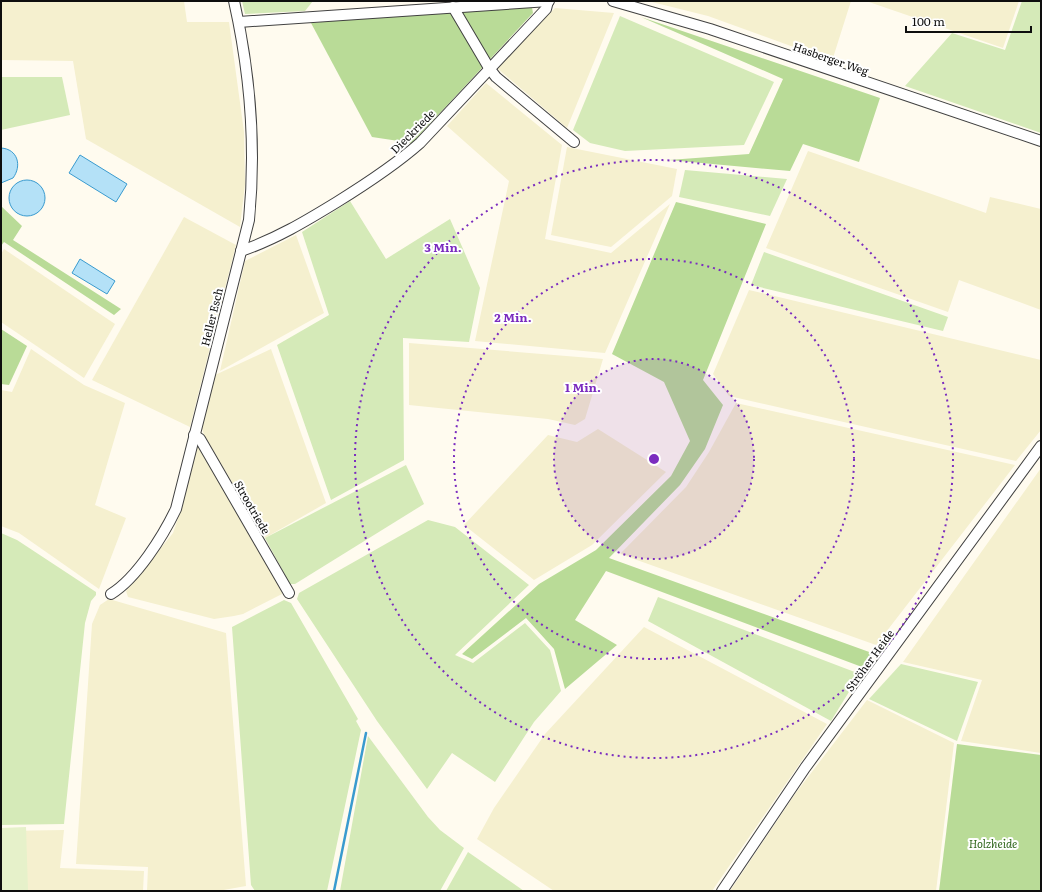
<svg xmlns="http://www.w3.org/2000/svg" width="1042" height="892" viewBox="0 0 1042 892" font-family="Literata,serif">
  <rect width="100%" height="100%" fill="#fffbef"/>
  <!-- farmland -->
  <g fill="#f5f0cf">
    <polygon points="1,1 184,1 187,22 229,22 244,132 245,184 240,227 86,139 73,61 1,60"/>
    <polygon points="648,1 851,1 832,61 708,16"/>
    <polygon points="866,1 1019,1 1003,48"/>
    <polygon points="555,8 614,13 567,128 497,68"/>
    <polygon points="486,83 562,145 545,239 611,253 670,204 605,353 475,341 509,181 447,126"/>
    <polygon points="567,147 677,169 672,196 611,247 551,235"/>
    <polygon points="808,151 986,213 990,197 1041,209 1041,310 959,280 948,312 766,248"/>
    <polygon points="184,217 236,245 190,427 92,380"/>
    <polygon points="296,235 324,313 220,371 245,261"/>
    <polygon points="4,249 115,324 84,378 1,322 1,254"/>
    <polygon points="749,290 1041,360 1041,430 1016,461 729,396 713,374"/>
    <polygon points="409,343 603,359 585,419 575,425 548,419 409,405"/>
    <polygon points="31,349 84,385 125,403 95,505 126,518 99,589 19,533 1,526 1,390 12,392"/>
    <polygon points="271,349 326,503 265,538 204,435 202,428 215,375"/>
    <polygon points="736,403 1015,465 876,645 620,554 686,487 709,452"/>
    <polygon points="598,429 666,472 592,545 534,580 464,525 548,435 577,442"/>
    <polygon points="195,446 200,447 283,590 282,594 243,614 234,616 214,619 128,597 126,591 173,533 180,512"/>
    <polygon points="1041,468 1041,753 961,741 982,680 903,662"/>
    <polygon points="109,599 226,633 246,886 218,891 147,891 148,867 76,864 92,624 100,605"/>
    <polygon points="644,627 827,724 712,891 554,891 477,839 494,808 545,734"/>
    <polygon points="867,700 954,743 936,891 730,891 795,794"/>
    <polygon points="64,830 60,868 144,871 143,891 1,891 1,831"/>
  </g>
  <!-- green -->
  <g fill="#d5eab8">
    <polygon points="242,1 313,1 305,11 245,14"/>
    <polygon points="1022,1 1041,1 1041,133 905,86 952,33 1005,50"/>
    <polygon points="620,16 774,82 744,145 625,151 590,143 573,130"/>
    <polygon points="1,77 62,77 70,115 1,130"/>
    <polygon points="685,170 787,179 770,216 679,197"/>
    <polygon points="350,201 386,259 450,219 480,288 469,342 403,338 404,460 331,500 277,345 329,315 302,232"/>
    <polygon points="764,252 948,317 943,331 751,285"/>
    <polygon points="406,465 424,504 295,584 290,584 265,538"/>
    <polygon points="428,520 455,527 529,585 455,655 473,663 525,623 550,650 561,691 534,722 495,782 452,753 427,789 377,721 297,599 299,593"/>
    <polygon points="1,533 17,540 96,592 96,595 91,601 85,623 64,824 1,825"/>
    <polygon points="658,597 860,674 831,721 648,621"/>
    <polygon points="284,600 291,603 358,719 356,721 361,730 327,891 255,891 251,885 232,627"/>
    <polygon points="901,664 978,682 957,741 869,699"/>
    <polygon points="368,736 428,817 440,830 464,848 440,891 340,891"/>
    <polygon points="468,852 524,891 446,891"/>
  </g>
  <!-- forest -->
  <g fill="#b9db97">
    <polygon points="531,2 533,13 412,143 372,137 311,23"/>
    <polygon points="641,17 880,98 859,162 803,144 790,171 669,160 749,154 783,79"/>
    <polygon points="676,202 766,224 703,380 723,405 705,449 680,485 609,558 872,653 862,667 606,571 575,620 617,645 565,689 554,649 526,618 472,659 462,654 539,584 596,550 671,476 690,441 664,382 612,354"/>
    <polygon points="1,206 22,226 13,240 121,309 114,315 4,242 1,246"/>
    <polygon points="1,329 27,346 9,385 1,384"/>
    <polygon points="957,744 1041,755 1041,891 939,891"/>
  </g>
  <!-- pitch -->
  <polygon fill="#e6f1ca" points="26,827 28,891 1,891 1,828"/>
  <!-- water -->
  <g fill="#b4e1f7" stroke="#3a9bcf">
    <path d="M1,148C18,149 22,166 13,178L1,183Z"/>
    <polygon points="80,155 127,184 116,202 69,173"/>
    <circle cx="27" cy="198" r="18"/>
    <polygon points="80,259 115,281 107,294 72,273"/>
  </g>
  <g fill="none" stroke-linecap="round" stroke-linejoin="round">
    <!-- stream -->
    <polyline stroke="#3a9bcf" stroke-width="2.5" points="334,891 366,733"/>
    <defs>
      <g id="minor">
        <polyline points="613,1 710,29 1041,141"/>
        <polyline points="453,7 489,68 496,77 574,142"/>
        <polyline points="239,22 549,1"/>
        <path d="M241,251C276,239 306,221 337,202C366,184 394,166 420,143L546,9L548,1"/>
        <polyline points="194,435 200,439 289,593"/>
        <path d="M111,594C137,578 163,536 176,509L249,220C256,148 250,72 234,1"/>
        <polyline points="722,891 805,768 1041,446"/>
      </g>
    </defs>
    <!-- minor casing -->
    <use href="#minor" stroke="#414141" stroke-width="12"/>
    <!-- minor -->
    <use href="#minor" stroke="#fff" stroke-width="10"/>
  </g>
  <!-- distance rings -->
  <circle cx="654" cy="459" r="100" fill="#7b2cbf" fill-opacity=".12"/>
  <g fill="none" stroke="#7b2cbf" stroke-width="2" stroke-dasharray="2 4">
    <circle cx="654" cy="459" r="100"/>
    <circle cx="654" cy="459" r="200"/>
    <circle cx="654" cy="459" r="299"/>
  </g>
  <g text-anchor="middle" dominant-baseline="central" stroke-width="4" stroke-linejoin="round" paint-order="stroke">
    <!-- street labels -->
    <g font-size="11" fill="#0e0e0e" stroke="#fff">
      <text transform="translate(831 58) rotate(19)">Hasberger Weg</text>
      <text transform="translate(412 131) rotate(-45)">Dieckriede</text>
      <text transform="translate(211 317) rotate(-76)">Heller Esch</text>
      <text transform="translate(253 507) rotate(60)">Strootriede</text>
      <text transform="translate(869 660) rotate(-54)">Ströher Heide</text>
    </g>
    <!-- park labels -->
    <g font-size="11" font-style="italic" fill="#30671d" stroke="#fff">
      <text x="993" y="843">Holzheide</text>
    </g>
  </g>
  <circle cx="654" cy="459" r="6" fill="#7b2cbf" stroke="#fff" stroke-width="2"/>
  <g font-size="12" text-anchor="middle" font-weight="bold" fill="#7b2cbf" stroke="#fff" stroke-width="4" stroke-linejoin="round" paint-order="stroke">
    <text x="443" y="252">3 Min.</text>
    <text x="513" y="322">2 Min.</text>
    <text x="583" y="392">1 Min.</text>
  </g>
  <!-- border -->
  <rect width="1042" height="892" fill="none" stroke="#0e0e0e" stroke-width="4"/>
  <!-- scale -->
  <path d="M906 26v6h125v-6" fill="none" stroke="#0e0e0e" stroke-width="2"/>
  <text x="912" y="26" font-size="12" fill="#0e0e0e" stroke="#ffffff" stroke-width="3" paint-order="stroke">100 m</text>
</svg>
